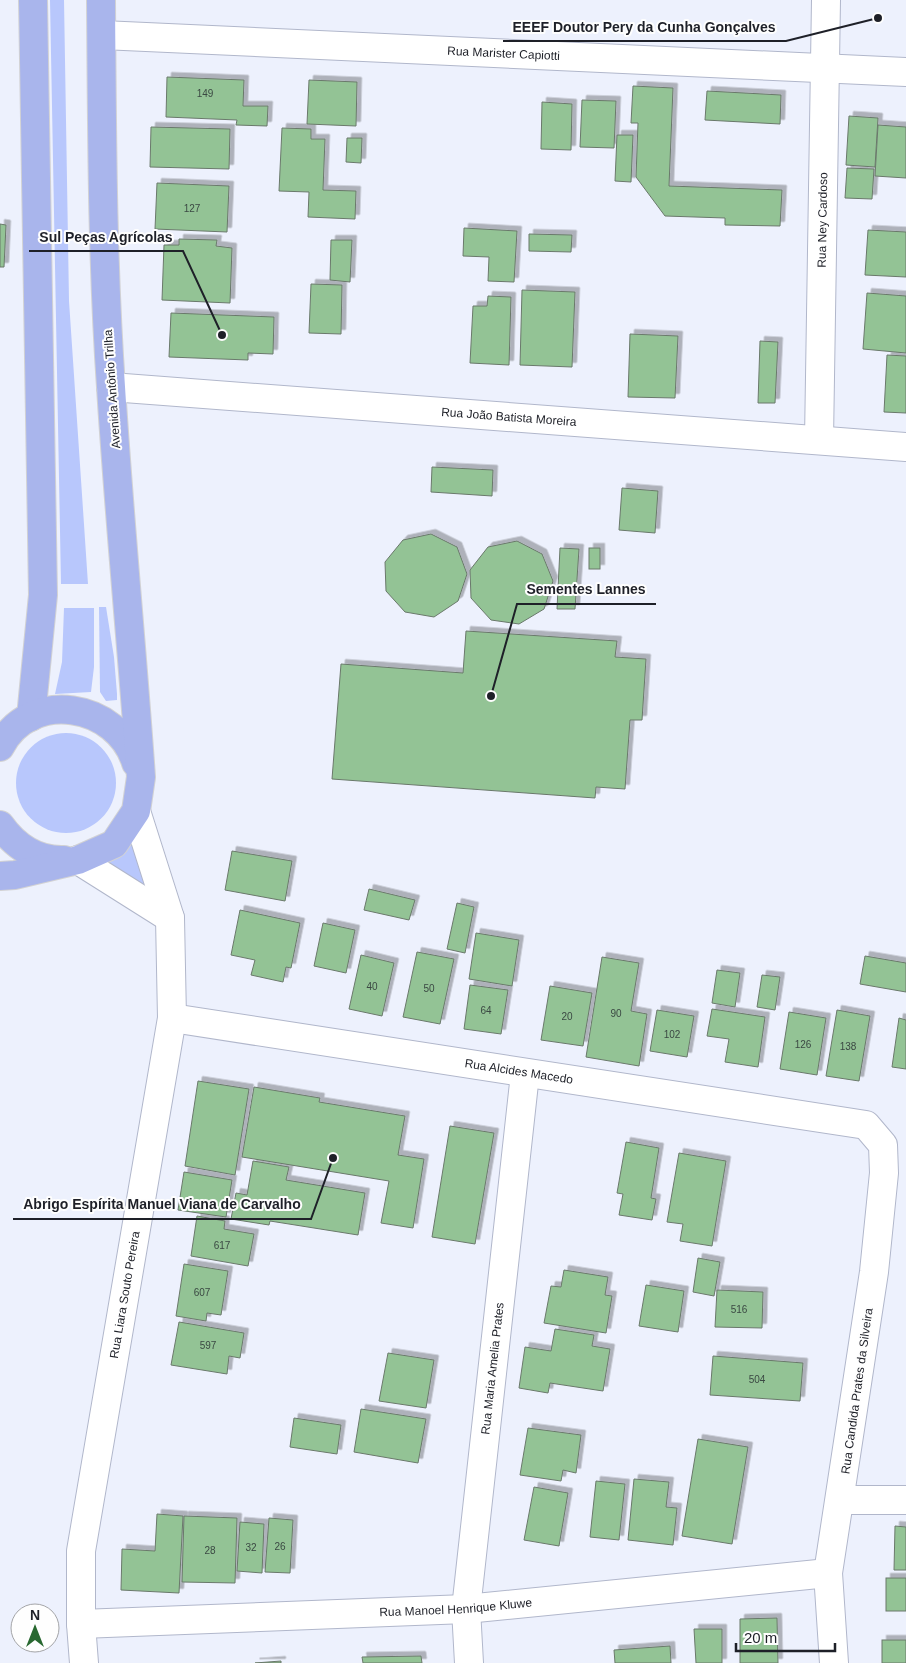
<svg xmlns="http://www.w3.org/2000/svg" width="906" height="1663" viewBox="0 0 906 1663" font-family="Helvetica,sans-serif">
  <defs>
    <filter id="shadow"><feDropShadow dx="4.5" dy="-4.5" stdDeviation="0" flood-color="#0004"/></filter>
  </defs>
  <rect width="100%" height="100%" fill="#edf1fd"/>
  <!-- green -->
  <g fill="#b8c7fc">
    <polygon points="50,0 64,0 69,301 88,584 61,584"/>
    <polygon points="99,607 106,607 114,657 117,694 117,700 106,701 100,692"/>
    <polygon points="64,608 94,608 94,667 91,692 55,694 62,662"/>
    <circle cx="66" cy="783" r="50"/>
    <polygon points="137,837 145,889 97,867"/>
  </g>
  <!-- building -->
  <g fill="#93c395" stroke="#6a796b" filter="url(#shadow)">
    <polygon points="167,77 244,80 243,106 268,106 267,126 236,125 237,120 166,117"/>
    <polygon points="309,80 357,82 356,126 307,124"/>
    <polygon points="633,86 673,88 669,186 782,190 780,226 725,225 725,218 665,216 636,177 638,123 631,123"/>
    <polygon points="707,91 781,95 780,124 705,120"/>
    <polygon points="582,100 616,101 614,148 580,147"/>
    <polygon points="542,102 572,104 571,150 541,149"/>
    <polygon points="849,116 878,118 875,167 846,165"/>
    <polygon points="878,125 906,127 906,178 875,176"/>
    <polygon points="151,127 230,129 229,169 150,167"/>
    <polygon points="282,128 311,129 311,139 325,139 323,190 356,191 355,219 308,217 309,192 279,191"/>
    <polygon points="617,135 633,135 631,182 615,181"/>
    <polygon points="347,138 362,138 361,163 346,162"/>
    <polygon points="847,168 874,169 872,199 845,198"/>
    <polygon points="157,183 229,186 227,232 155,229"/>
    <polygon points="0,224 6,225 4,267 0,267"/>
    <polygon points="464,228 517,231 514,282 488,281 489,257 463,256"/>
    <polygon points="868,230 906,232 906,277 865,275"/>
    <polygon points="529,234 572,235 571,252 529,251"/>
    <polygon points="179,239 217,240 216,246 232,248 230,303 162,300 164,245 179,245"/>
    <polygon points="331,240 352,240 350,282 330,280"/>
    <polygon points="311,284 342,285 341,334 309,333"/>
    <polygon points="522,290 575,292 572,367 520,365"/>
    <polygon points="867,293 906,296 906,353 863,349"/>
    <polygon points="488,296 511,297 509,365 470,363 473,306 487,306"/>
    <polygon points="171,313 274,317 273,354 248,353 248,360 169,357"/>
    <polygon points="630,334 678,336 675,398 628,397"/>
    <polygon points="760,341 778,342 775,403 758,403"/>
    <polygon points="887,355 906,356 906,413 884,412"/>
    <polygon points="432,467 493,470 492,496 431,492"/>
    <polygon points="622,488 658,491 655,533 619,530"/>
    <polygon points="431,534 457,547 467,574 458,601 434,617 405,612 386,591 385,562 403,540"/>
    <polygon points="517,541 542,554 553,581 544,609 519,624 491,620 471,598 470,570 488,547"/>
    <polygon points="560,548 579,549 575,609 557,609"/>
    <rect x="589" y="548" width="11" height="21"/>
    <polygon points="466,631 617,641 615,657 646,659 642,720 630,720 625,789 596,787 595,798 332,779 341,664 463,673"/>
    <polygon points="232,851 292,861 285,901 225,890"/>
    <polygon points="369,889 415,900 409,920 364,910"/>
    <polygon points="457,903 474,907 465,953 447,949"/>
    <polygon points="240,910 300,923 291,968 286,967 283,982 251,975 255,960 231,955"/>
    <polygon points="323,923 355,930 346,973 314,966"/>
    <polygon points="476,933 519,940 512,986 469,979"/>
    <polygon points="417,952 454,959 440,1024 403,1017"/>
    <polygon points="361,955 394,963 382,1016 349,1009"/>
    <polygon points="865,956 906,963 906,992 860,984"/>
    <polygon points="602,957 639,963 631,1011 647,1014 639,1066 586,1057"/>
    <polygon points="717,970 740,973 735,1007 712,1003"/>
    <polygon points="762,975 780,977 775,1010 757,1007"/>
    <polygon points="470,985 508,990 501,1034 464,1029"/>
    <polygon points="550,986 592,993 583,1046 541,1040"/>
    <polygon points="712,1009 765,1017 758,1067 725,1062 729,1039 707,1036"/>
    <polygon points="657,1010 694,1016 687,1057 650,1051"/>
    <polygon points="837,1010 870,1016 859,1081 826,1076"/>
    <polygon points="789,1012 826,1018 817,1075 780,1069"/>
    <polygon points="899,1018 906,1020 906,1069 892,1067"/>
    <polygon points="198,1081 249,1089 235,1175 185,1166"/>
    <polygon points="254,1087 320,1098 319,1102 405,1116 398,1155 424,1159 413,1228 381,1223 389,1181 242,1157"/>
    <polygon points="450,1126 494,1133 475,1244 432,1237"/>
    <polygon points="626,1142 659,1148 651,1198 656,1199 652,1220 619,1215 623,1194 617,1193"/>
    <polygon points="679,1153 726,1161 712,1246 680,1241 683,1224 667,1222"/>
    <polygon points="253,1161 289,1167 286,1180 365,1193 358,1235 270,1221 269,1225 231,1219 236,1193 247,1195"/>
    <polygon points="184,1172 232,1180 226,1217 178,1210"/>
    <polygon points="197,1216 225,1221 224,1229 254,1234 248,1266 191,1256"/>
    <polygon points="698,1258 720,1262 714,1296 693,1292"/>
    <polygon points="184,1264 228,1271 221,1315 207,1313 206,1321 176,1316"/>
    <polygon points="564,1270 608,1277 605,1295 612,1296 606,1333 544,1323 551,1286 561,1287"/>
    <polygon points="646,1285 684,1291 678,1332 639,1326"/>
    <polygon points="717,1290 763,1292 762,1328 715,1327"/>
    <polygon points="179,1322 244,1333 240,1358 229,1356 227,1374 171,1365"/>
    <polygon points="555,1329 594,1335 592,1346 610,1349 603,1391 550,1383 548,1393 519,1388 525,1347 551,1351"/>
    <polygon points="388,1353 434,1360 426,1408 379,1401"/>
    <polygon points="713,1356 803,1363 800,1401 710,1395"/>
    <polygon points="361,1409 426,1419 418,1463 354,1452"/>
    <polygon points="294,1418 341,1425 337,1454 290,1447"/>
    <polygon points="528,1428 581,1435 576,1473 563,1470 561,1481 520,1475"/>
    <polygon points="698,1439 748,1447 732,1544 682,1536"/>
    <polygon points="634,1479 669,1482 666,1507 677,1508 673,1545 628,1540"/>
    <polygon points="596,1481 625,1484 619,1540 590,1537"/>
    <polygon points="534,1487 568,1493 559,1546 524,1540"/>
    <polygon points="157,1514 183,1516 179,1593 121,1590 122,1549 155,1551"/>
    <polygon points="184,1516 237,1518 235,1583 182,1582"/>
    <polygon points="269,1518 293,1520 290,1573 265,1572"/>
    <polygon points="240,1522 264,1524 262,1573 237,1571"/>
    <polygon points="895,1526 906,1527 906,1570 894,1570"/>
    <rect x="886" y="1578" width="20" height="33"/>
    <polygon points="777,1618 778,1663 740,1663 740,1619"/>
    <polygon points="694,1629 722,1629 722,1663 696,1663"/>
    <rect x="882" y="1640" width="24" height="23"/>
    <polygon points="670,1646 671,1663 615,1663 614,1650"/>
    <polygon points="421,1656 422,1663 363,1663 362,1657"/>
    <polygon points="281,1661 281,1663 255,1663"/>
  </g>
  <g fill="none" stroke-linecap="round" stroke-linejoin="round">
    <defs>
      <g id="minor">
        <path id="s1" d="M102,35L906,72"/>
        <path id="s2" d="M111,387L906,447"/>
        <path id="s3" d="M819,440L826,0"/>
        <polyline points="78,860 170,918"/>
        <path id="s4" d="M172,1018L866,1125L883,1145L884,1173L874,1272L828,1573L834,1663"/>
        <polyline points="841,1500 906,1500"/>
        <path id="s5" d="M81,1624L466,1609L828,1573"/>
        <path id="s6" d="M84,1663L81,1624V1551L172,1018L170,918L136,811"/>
        <path id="s7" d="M469,1663L466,1609L525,1074"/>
      </g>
      <g id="major">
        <polyline points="31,717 43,595 33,0"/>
        <path d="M0,747C30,688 118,703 136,763"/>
        <path d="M0,825C15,846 37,861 64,860"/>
        <path d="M0,876L15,875L78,860L114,844L136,811L141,777C132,647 119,517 111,387C102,258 102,129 101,0"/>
      </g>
    </defs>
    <!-- minor casing -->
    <use href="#minor" stroke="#b1b7cb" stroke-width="30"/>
    <!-- major casing -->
    <use href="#major" stroke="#d2d2d4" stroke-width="30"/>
    <!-- minor -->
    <use href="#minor" stroke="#fff" stroke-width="28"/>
    <!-- major -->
    <use href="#major" stroke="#a9b5ec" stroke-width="28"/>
  </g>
  <g text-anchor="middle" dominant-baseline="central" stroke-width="4" stroke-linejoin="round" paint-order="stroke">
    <!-- number labels -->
    <g font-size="10" fill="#3b4943">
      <text x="205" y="93">149</text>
      <text x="192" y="208">127</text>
      <text x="372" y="986">40</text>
      <text x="429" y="988">50</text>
      <text x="486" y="1010">64</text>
      <text x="616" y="1013">90</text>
      <text x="567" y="1016">20</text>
      <text x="672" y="1034">102</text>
      <text x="803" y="1044">126</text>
      <text x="848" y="1046">138</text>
      <text x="222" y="1245">617</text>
      <text x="202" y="1292">607</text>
      <text x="739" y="1309">516</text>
      <text x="208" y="1345">597</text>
      <text x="757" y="1379">504</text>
      <text x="280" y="1546">26</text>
      <text x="251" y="1547">32</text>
      <text x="210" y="1550">28</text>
    </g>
    <!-- street labels -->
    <g font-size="12" fill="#1e2028" stroke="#fefefe">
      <text stroke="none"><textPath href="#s1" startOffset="402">Rua Marister Capiotti</textPath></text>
      <text stroke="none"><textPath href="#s3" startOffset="220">Rua Ney Cardoso</textPath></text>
      <text transform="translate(112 389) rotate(-94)">Avenida Antônio Trilha</text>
      <text stroke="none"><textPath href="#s2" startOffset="399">Rua João Batista Moreira</textPath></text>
      <text stroke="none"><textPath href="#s4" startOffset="351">Rua Alcides Macedo</textPath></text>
      <text stroke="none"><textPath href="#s6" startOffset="372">Rua Liara Souto Pereira</textPath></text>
      <text stroke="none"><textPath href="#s7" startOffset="296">Rua Maria Amelia Prates</textPath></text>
      <text transform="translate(857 1391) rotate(-82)">Rua Candida Prates da Silveira</text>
      <text stroke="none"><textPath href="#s5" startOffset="375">Rua Manoel Henrique Kluwe</textPath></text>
    </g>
  </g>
  <!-- callouts -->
  <path fill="none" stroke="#1e2028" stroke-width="2" d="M878 18L786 41H503M222 335L183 251H29M491 696L517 604H656M333 1158L311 1219H13"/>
  <g fill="#1e2028" stroke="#fefefe" stroke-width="2">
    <circle cx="878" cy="18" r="5"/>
    <circle cx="222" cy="335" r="5"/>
    <circle cx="491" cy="696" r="5"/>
    <circle cx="333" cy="1158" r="5"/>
  </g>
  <g font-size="14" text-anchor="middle" font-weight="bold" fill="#1e2028" stroke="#fefefe" stroke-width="4" stroke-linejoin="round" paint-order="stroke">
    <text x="644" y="32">EEEF Doutor Pery da Cunha Gonçalves</text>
    <text x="106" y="242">Sul Peças Agrícolas</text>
    <text x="586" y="594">Sementes Lannes</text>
    <text x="162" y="1209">Abrigo Espírita Manuel Viana de Carvalho</text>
  </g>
  <!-- north arrow -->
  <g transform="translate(35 1628)"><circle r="24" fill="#fefefe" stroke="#a4a5a8"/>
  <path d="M0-4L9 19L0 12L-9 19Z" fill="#286830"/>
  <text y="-8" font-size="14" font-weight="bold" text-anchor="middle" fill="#1e2028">N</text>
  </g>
  <!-- scale -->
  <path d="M736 1643v8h99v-8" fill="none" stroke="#1e2028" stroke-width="2.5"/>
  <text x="744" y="1643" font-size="15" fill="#1e2028" stroke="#fefefe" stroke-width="4" paint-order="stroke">20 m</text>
</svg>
